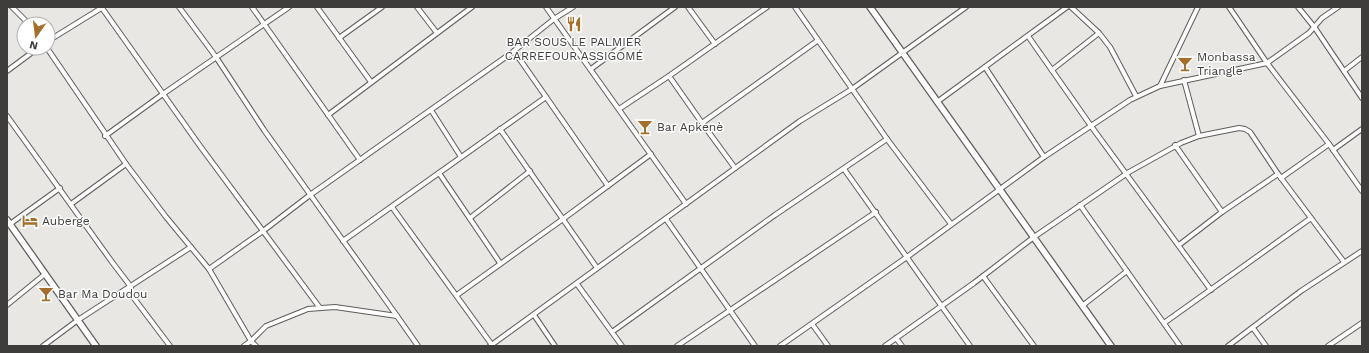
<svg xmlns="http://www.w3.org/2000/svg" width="1369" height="353" viewBox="0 0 1369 353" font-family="'Work Sans',sans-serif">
  <rect width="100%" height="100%" fill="#e9e7e4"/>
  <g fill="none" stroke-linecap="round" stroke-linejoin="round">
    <defs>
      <g id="street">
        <polyline points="12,7 29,24"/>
        <polyline points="179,7 216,57 264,130 397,316"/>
        <polyline points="252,7 360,160"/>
        <polyline points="317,7 371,82"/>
        <polyline points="417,7 437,33"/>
        <polyline points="546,7 686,204"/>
        <polyline points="688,7 715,44"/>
        <polyline points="795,7 887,139 951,224"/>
        <polyline points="1071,7 1099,33 1110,47 1136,96"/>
        <polyline points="1229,7 1267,63 1329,144 1362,191"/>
        <polyline points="1298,7 1315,28 1362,98"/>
        <polyline points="102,8 200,146 320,308"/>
        <polyline points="1028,36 1091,126 1211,290"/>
        <polyline points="339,38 382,7"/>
        <polyline points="48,41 103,7"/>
        <polyline points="47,48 126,164 166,217 209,269 251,341 256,346"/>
        <polyline points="514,51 608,186"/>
        <polyline points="985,67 1044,157"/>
        <polyline points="591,69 675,7"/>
        <polyline points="1052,70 1099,33"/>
        <polyline points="7,71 38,48"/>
        <polyline points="1344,71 1362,57"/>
        <polyline points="669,76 702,123 735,168"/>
        <polyline points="1184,80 1199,136"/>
        <polyline points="1160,86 1267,63 1309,33 1322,18 1338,7"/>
        <polyline points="937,102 1067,7"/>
        <polyline points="619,109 669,76 767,7"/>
        <polyline points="431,110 461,157"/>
        <polyline points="328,115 472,7"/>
        <polyline points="7,116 112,262 131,287"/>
        <polyline points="702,123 817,41"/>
        <polyline points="500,129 597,268"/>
        <polyline points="105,136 163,94 289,7"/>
        <polyline points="1175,145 1222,212"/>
        <polyline points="1333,150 1362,129"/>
        <polyline points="844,169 970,346"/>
        <polyline points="439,173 500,263"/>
        <polyline points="1281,178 1329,144"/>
        <polyline points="71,204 126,164"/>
        <polyline points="1080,205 1180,346"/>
        <polyline points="392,207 492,345"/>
        <polyline points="470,218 530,171"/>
        <polyline points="666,219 755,346"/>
        <polyline points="10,224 60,188"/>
        <polyline points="343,241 546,97"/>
        <polyline points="1179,245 1222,212 1278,174"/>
        <polyline points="209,269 263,231 310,195 510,54 554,19 573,7"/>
        <polyline points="983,276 1034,346"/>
        <polyline points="577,284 622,346"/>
        <polyline points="127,289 170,346"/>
        <polyline points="457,295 563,219 651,154"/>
        <polyline points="7,305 45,274"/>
        <polyline points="1082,306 1127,271"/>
        <polyline points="534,315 555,346"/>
        <polyline points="1164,323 1311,218"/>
        <polyline points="812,324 828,346"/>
        <polyline points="1253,328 1266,346"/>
        <polyline points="612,332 775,215 887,139"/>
        <polyline points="896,338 902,346"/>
        <polyline points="43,346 78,320 191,247"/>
        <polyline points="244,346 251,341 266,326 308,309 335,307 397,316 418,346"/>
        <polyline points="490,346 800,121 852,89 966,7"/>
        <polyline points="677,346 876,212"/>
        <polyline points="780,346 907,257 1044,157 1130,100 1160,86 1198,7"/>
        <polyline points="885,346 974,283 1034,237 1129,172 1181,143 1199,136 1239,128 1245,129 1250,132 1278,174 1344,262"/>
        <polyline points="1228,346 1301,291 1362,251"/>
        <polyline points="1328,346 1362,323"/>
      </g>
      <g id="secondary">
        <polyline points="870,7 1111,346"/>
        <polyline points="7,220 96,346"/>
      </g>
    </defs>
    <!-- street casing -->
    <use href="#street" stroke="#5f5d5b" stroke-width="6"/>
    <!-- secondary casing -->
    <use href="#secondary" stroke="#5f5d5b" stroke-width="8"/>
    <!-- street -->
    <use href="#street" stroke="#fff" stroke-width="4"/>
    <!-- secondary -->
    <use href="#secondary" stroke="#fff" stroke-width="5.5"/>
  </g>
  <!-- icons -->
  <defs>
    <symbol id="restaurant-bare" viewBox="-9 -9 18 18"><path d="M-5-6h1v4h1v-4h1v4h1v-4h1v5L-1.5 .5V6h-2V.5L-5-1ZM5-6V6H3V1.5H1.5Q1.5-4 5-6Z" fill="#a56f2a" stroke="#fff" stroke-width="2.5" paint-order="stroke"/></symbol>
    <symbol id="bar-bare" viewBox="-9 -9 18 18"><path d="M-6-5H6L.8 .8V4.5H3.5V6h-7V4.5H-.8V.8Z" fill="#a56f2a" stroke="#fff" stroke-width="2.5" paint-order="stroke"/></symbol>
    <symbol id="hotel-bare" viewBox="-9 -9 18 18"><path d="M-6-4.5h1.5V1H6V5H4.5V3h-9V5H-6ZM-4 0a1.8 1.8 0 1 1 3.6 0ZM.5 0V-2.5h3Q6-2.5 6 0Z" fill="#a56f2a" stroke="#fff" stroke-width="2.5" paint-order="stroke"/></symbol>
  </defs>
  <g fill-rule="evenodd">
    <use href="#restaurant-bare" x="563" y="13" width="22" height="22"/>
    <use href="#bar-bare" x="1174" y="53" width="22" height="22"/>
    <use href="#bar-bare" x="634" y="116" width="22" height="22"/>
    <use href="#hotel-bare" x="19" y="210" width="22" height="22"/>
    <use href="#bar-bare" x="35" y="283" width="22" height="22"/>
  </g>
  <g text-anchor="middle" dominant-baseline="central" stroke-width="3" stroke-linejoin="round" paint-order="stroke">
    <!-- poi labels -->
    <g font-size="12" fill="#3e3d3c" stroke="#fff" text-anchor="start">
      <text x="574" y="42" text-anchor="middle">BAR SOUS LE PALMIER<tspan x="574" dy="14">CARREFOUR ASSIGOMÉ</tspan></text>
      <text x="1197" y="57">Monbassa<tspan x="1197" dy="14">Triangle</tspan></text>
      <text x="657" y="127">Bar Apkenè</text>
      <text x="42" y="221">Auberge</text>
      <text x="58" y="294">Bar Ma Doudou</text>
    </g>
  </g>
  <!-- border -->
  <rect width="1369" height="353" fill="none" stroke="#3e3d3c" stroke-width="16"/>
  <!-- north arrow -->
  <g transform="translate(36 36) rotate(194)"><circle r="19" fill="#ffffff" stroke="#b2b1b1"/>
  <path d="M0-3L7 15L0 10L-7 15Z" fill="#a56f2a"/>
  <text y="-6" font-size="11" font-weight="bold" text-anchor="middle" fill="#3e3d3c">N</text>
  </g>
</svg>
